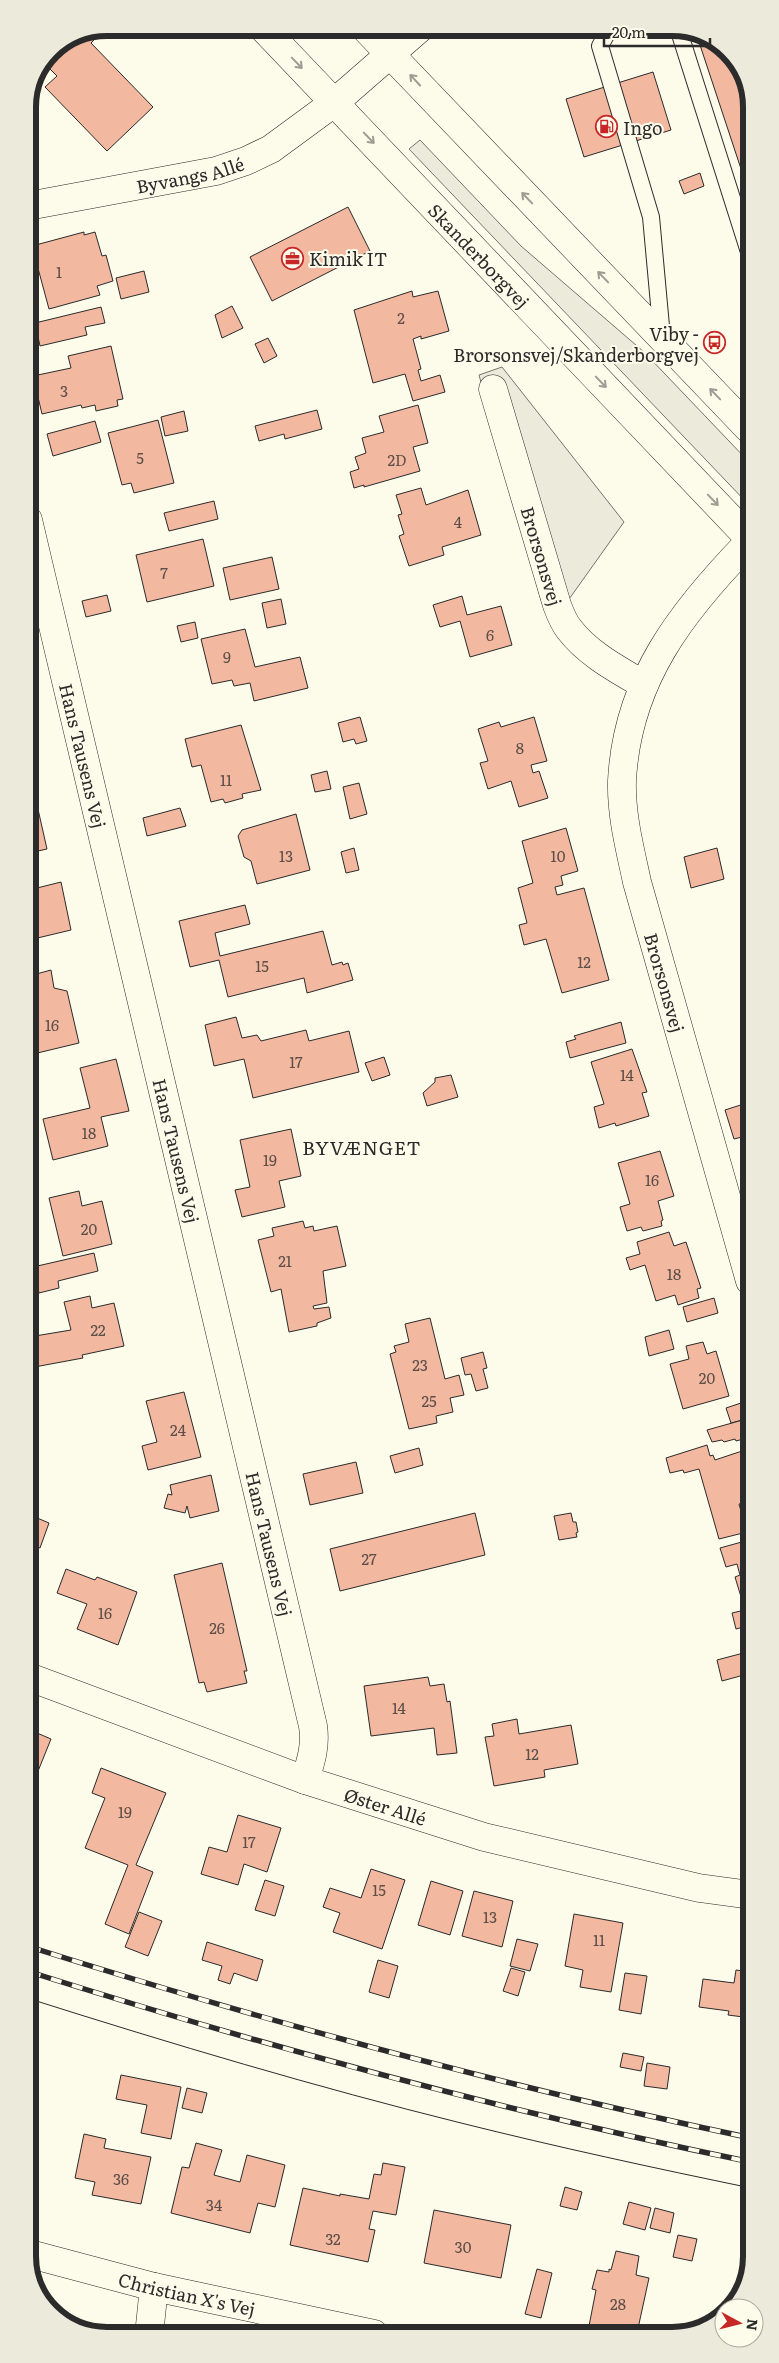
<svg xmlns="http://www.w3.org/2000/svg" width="779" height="2363" viewBox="0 0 779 2363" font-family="Literata,serif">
  <rect width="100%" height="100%" fill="#fdfbea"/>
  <!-- green -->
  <polygon fill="#ecebdb" stroke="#74746e" points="420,140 521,246 644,352 749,462 749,505 409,149"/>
  <!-- parking -->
  <polygon fill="#eceadb" stroke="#74746e" points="502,367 624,522 552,623 541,600 479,375"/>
  <!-- building -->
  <g fill="#f2b8a0" stroke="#2b2b2b">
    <polygon points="102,30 103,31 91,43 153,107 107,151 45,87 57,76 45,64 51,51"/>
    <polygon points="697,36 724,47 749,87 749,193"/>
    <polygon points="653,72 671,130 584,157 566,99"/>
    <polygon points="700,173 704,186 684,194 679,181"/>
    <polygon points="348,207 370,251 272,301 250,257"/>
    <polygon points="84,232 84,235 95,232 102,256 106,255 113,281 97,286 100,295 49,309 32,246"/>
    <polygon points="144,271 149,292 121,299 116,278"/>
    <polygon points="412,291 413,297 438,291 449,331 421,339 421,336 413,339 421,369 418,370 421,381 440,375 445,392 413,401 405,374 373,383 354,310"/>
    <polygon points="232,306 243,328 222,338 215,315"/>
    <polygon points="101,307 105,323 85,327 87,335 40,346 35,323"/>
    <polygon points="268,338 277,356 264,363 255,344"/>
    <polygon points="111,346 123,399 117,400 118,406 96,411 95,405 82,408 81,405 42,414 33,376 71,368 68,356"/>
    <polygon points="418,405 428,443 413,447 420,471 364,487 364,485 354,488 350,472 359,469 355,457 366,453 362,438 384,432 379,416"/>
    <polygon points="317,410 322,429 285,439 284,434 259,441 255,426"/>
    <polygon points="184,411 188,431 165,436 161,417"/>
    <polygon points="158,420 174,483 134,493 131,483 122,485 108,433"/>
    <polygon points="95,421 101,442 53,456 47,434"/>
    <polygon points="421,488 426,505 468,490 481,535 442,547 444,555 409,566 399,536 404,534 398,515 402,514 396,495"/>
    <polygon points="214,501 218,519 169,531 164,513"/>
    <polygon points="203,539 214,586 147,602 136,555"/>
    <polygon points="272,557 279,589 230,600 223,568"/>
    <polygon points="107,595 111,611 86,617 82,601"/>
    <polygon points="462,596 467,615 501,606 512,645 470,657 460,621 440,627 433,605"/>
    <polygon points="281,599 286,624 267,628 262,603"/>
    <polygon points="195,622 198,638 181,642 177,626"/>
    <polygon points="245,629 255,667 300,657 308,688 254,701 250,683 234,686 232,680 212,684 201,639"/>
    <polygon points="360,717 367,741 356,744 354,739 343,742 338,723"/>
    <polygon points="534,717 547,761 531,765 533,773 539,771 548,798 519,807 511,781 488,789 480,763 488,761 478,729 499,722 501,727"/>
    <polygon points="241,725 261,790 242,794 243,798 225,803 223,799 211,802 201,765 192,767 185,739"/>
    <polygon points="327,771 331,789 315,792 311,775"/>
    <polygon points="359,783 367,814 350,819 343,787"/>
    <polygon points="28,788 30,797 35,796 47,849 29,853"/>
    <polygon points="180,808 186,826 147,836 143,818"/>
    <polygon points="296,814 310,870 257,884 251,861 244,857 238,836 242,830"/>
    <polygon points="566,828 578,871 561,876 563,885 555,887 557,895 584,888 609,980 562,993 546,939 524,945 519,925 527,923 518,888 533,883 522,841"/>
    <polygon points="354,848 359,870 346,873 341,852"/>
    <polygon points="717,848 724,879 691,888 684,857"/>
    <polygon points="61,882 71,930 29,940 29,890"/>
    <polygon points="245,905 250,924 215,933 220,956 323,931 332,965 342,962 343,965 348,963 353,980 307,993 304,978 228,997 219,960 190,967 179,921"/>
    <polygon points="32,951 36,967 29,969 29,952"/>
    <polygon points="51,970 54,988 67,991 79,1043 29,1055 29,976"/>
    <polygon points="236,1017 242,1038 257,1035 261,1041 306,1030 309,1041 349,1031 359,1072 253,1098 244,1059 214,1066 205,1025"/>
    <polygon points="621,1022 626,1043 570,1058 566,1042 576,1039 574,1036"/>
    <polygon points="632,1049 647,1092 642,1093 649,1116 616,1126 615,1123 599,1128 594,1107 604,1104 591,1062"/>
    <polygon points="384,1057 390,1075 372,1081 365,1063"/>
    <polygon points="116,1059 129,1111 101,1117 108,1146 53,1160 43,1119 90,1108 80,1068"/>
    <polygon points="451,1075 458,1097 427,1106 423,1093 435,1082 435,1078"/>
    <polygon points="750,1102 750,1135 734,1139 725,1110"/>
    <polygon points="291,1129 301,1176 279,1181 285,1207 242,1217 235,1190 250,1187 240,1140"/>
    <polygon points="660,1151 674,1196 658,1201 663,1220 661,1221 662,1226 643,1231 641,1227 627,1231 620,1207 630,1204 618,1163"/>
    <polygon points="79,1191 82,1206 102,1201 112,1244 63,1256 49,1198"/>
    <polygon points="303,1221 305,1228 313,1226 314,1231 337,1226 346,1266 323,1271 327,1303 313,1306 314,1309 329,1307 331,1318 317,1323 317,1326 289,1332 281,1289 271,1292 258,1240 274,1236 272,1228"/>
    <polygon points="669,1232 674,1246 686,1242 701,1288 697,1289 699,1298 678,1305 675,1295 656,1301 645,1265 630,1270 626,1258 640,1254 637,1242"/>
    <polygon points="94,1253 98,1271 58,1281 59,1288 39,1293 33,1267"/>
    <polygon points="90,1296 92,1308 114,1303 124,1346 82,1355 83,1358 29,1368 29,1337 71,1330 64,1302"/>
    <polygon points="714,1298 718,1313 687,1322 683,1307"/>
    <polygon points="430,1318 445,1379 459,1375 464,1395 450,1398 453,1412 436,1416 437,1423 409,1429 390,1354 396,1352 394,1346 409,1342 405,1324"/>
    <polygon points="669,1330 674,1349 649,1356 645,1337"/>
    <polygon points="703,1342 707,1354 716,1351 729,1396 683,1409 670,1364 689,1359 686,1346"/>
    <polygon points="483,1352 487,1368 483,1369 488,1388 476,1391 471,1374 465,1375 461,1358"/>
    <polygon points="184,1392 201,1457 148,1470 142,1446 157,1442 146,1401"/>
    <polygon points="750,1400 750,1418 731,1423 726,1408"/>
    <polygon points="750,1418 751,1437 736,1441 735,1439 724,1442 722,1440 712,1442 707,1430"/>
    <polygon points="707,1445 710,1456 713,1455 715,1460 745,1450 751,1470 751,1501 739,1504 747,1532 719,1539 699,1469 684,1473 683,1470 670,1473 666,1458"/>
    <polygon points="419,1448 423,1465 395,1473 390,1456"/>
    <polygon points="356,1462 363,1493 310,1505 303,1474"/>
    <polygon points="211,1475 219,1511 190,1518 187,1506 185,1513 164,1508 168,1494 172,1495 170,1485"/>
    <polygon points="475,1513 485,1555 340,1591 330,1549"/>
    <polygon points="571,1513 573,1522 576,1522 578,1532 576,1533 577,1537 559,1540 554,1516"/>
    <polygon points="30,1515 49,1523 40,1548 29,1544"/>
    <polygon points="749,1540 751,1548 751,1625 736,1629 732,1613 745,1610 735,1577 740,1575 737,1564 726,1567 720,1548"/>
    <polygon points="222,1563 247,1671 244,1671 247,1683 207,1692 204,1682 199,1683 174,1575"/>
    <polygon points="66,1569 95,1580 97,1577 137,1592 118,1645 77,1629 87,1604 57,1593"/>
    <polygon points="751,1651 751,1673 722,1681 717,1660"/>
    <polygon points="428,1677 430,1686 444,1684 447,1702 450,1701 457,1753 437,1755 434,1728 371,1736 364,1686"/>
    <polygon points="517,1719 519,1734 571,1725 578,1764 544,1770 545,1777 494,1786 485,1737 494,1736 492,1724"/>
    <polygon points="30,1730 51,1739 30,1791"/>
    <polygon points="101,1768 166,1793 136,1865 153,1872 129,1934 105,1924 128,1865 85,1848 105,1798 92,1793"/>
    <polygon points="238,1815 281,1828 267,1872 244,1864 238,1885 201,1874 209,1847 227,1852"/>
    <polygon points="371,1869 405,1880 382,1949 333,1932 340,1913 323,1907 330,1888 361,1898"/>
    <polygon points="265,1880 284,1886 275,1916 255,1910"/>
    <polygon points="431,1881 463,1891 450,1935 418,1925"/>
    <polygon points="474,1891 513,1901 502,1947 462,1936"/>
    <polygon points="139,1912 162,1921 148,1956 125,1947"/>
    <polygon points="574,1914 623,1923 611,1992 580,1987 583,1970 565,1966"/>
    <polygon points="517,1939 538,1944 530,1971 510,1966"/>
    <polygon points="207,1942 263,1960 257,1981 234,1973 230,1984 218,1980 222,1966 202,1960"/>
    <polygon points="378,1960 398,1966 389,1998 369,1992"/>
    <polygon points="511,1968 525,1972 518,1996 503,1991"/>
    <polygon points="736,1970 751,1972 751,2018 728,2015 729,2011 699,2007 703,1979 734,1983"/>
    <polygon points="625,1973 647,1976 641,2014 619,2010"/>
    <polygon points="623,2053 644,2057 641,2071 620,2067"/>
    <polygon points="647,2063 670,2067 667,2089 644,2086"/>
    <polygon points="121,2075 181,2087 171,2139 141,2133 147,2105 116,2099"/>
    <polygon points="187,2088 207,2093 202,2113 182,2108"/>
    <polygon points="84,2134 106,2139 104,2148 151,2157 141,2204 92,2195 95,2182 75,2178"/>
    <polygon points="196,2143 222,2150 214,2175 240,2182 247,2155 285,2165 275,2207 258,2203 250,2233 171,2213 182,2167 189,2168"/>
    <polygon points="383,2163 405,2167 396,2215 373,2211 369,2229 375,2230 368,2262 290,2245 303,2188 340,2196 340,2194 369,2199 374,2174 381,2175"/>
    <polygon points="565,2187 582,2192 577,2210 560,2206"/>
    <polygon points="629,2202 651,2208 645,2230 623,2224"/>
    <polygon points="655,2208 674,2213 670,2233 650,2228"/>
    <polygon points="434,2210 511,2225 501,2278 424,2263"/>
    <polygon points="678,2235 697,2239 692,2261 673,2257"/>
    <polygon points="616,2251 639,2256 636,2275 649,2278 637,2333 624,2333 589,2326 596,2290 592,2289 597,2270 609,2272 609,2269 611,2270"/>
    <polygon points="537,2269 552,2273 541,2318 525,2314"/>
  </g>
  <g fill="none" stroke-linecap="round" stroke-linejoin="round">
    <defs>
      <g id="lane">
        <polyline points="610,28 600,46 651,217 662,337"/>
        <polyline points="678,28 749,252"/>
      </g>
      <g id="street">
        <path id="s1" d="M28,206L216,171L246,161L271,149L335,102"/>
        <path id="s2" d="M493,389L557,605C560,613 564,623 569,629C588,654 617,669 644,685"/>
        <path id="s3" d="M28,520L313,1726C316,1746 311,1761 305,1780"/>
        <path id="s4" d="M749,542C682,611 627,680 622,781C621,815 630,849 637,882L750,1281"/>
        <path id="s5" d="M29,1677L305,1780L484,1837L699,1888L751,1895"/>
        <polyline points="149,2335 154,2287"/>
      </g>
      <g id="secondary">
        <path id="s6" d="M263,28L749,538"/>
        <polyline points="365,28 749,429"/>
        <polyline points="335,102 420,28"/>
        <path id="s7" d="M30,2254L154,2287L374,2334"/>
      </g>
    </defs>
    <!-- lane casing -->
    <use href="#lane" stroke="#2b2b2b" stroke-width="18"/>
    <!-- street casing -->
    <use href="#street" stroke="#2b2b2b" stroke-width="29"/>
    <!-- secondary casing -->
    <use href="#secondary" stroke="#2b2b2b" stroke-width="29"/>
    <!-- lane -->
    <use href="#lane" stroke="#fdfbea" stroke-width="16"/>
    <!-- street -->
    <use href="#street" stroke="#fdfbea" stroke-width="28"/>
    <!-- secondary -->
    <use href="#secondary" stroke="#fdfbea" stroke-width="28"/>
    <!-- tram -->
    <path stroke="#2b2b2b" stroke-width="1" d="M30,1999C172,2044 316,2087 461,2123C557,2147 654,2168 751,2188"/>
    <defs>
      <g id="rail">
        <path d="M30,1947C267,2022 507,2087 751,2138"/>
        <path d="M30,1972C267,2047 507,2112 751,2162"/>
      </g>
    </defs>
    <!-- rail casing -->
    <use href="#rail" stroke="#2b2b2b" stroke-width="5.5"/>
    <!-- rail -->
    <use href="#rail" stroke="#fdfbea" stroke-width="4" stroke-dasharray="11" stroke-linecap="butt"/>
  </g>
  <!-- one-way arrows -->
  <defs><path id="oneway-shaft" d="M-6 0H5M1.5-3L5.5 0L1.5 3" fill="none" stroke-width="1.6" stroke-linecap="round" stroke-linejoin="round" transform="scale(1.25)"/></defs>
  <g stroke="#9e9d94">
    <use href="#oneway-shaft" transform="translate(297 63) rotate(46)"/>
    <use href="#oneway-shaft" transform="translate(415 80) rotate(-133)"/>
    <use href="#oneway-shaft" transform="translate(369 138) rotate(46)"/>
    <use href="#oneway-shaft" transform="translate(527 198) rotate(-134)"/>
    <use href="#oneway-shaft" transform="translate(603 277) rotate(-134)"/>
    <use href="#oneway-shaft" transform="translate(601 382) rotate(46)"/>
    <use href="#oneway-shaft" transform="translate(715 394) rotate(-134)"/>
    <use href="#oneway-shaft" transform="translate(713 500) rotate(46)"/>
  </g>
  <!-- icons -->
  <defs>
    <symbol id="fuel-ring" viewBox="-11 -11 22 22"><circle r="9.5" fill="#fdfbea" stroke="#c62828" stroke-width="1.5"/><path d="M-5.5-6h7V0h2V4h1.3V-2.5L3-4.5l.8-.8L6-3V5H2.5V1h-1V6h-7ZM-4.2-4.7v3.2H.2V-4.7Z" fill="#c62828"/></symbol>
    <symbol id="office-ring" viewBox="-11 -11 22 22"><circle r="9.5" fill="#fdfbea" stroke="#c62828" stroke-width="1.5"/><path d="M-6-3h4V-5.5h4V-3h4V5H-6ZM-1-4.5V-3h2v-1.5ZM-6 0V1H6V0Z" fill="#c62828"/></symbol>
    <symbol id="bus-ring" viewBox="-11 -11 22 22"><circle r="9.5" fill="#fdfbea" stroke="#c62828" stroke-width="1.5"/><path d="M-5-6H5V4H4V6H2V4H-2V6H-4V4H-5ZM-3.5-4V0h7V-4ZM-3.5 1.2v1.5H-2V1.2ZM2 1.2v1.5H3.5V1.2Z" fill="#c62828"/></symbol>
  </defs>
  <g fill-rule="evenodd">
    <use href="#fuel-ring" x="594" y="114" width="25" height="25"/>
    <use href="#office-ring" x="280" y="246" width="25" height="25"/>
    <use href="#bus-ring" x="702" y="330" width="25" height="25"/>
  </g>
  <g text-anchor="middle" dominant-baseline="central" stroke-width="4" stroke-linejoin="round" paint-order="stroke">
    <!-- number labels -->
    <g font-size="15" fill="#5d4e48">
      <text x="59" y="271">1</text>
      <text x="401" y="317">2</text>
      <text x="64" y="390">3</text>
      <text x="140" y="457">5</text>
      <text x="397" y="459">2D</text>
      <text x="458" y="521">4</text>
      <text x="164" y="572">7</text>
      <text x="490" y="634">6</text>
      <text x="227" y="656">9</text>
      <text x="520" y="747">8</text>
      <text x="226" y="779">11</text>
      <text x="286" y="855">13</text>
      <text x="558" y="855">10</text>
      <text x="584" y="961">12</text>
      <text x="262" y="965">15</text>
      <text x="52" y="1024">16</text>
      <text x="296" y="1061">17</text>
      <text x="627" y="1074">14</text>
      <text x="89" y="1132">18</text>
      <text x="270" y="1159">19</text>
      <text x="652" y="1179">16</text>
      <text x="89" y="1228">20</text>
      <text x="285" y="1260">21</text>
      <text x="674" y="1273">18</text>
      <text x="98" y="1329">22</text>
      <text x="420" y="1364">23</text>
      <text x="707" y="1377">20</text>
      <text x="429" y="1400">25</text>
      <text x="178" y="1429">24</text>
      <text x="369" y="1558">27</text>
      <text x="105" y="1612">16</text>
      <text x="217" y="1627">26</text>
      <text x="399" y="1707">14</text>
      <text x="532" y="1753">12</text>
      <text x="125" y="1811">19</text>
      <text x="249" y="1841">17</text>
      <text x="379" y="1889">15</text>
      <text x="490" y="1916">13</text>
      <text x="599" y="1939">11</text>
      <text x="121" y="2178">36</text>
      <text x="214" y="2204">34</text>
      <text x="333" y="2238">32</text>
      <text x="463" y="2246">30</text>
      <text x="618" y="2303">28</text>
    </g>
    <!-- poi labels -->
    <g font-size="18" fill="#2b2b2b" stroke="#fdfbea" text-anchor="start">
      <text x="623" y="127">Ingo</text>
      <text x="309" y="258">Kimik IT</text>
      <text x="699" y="333" text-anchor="end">Viby -<tspan x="699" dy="21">Brorsonsvej/Skanderborgvej</tspan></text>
    </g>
    <!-- street labels -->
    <g font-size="18" fill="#2b2b2b" stroke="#fdfbea">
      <text stroke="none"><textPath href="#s1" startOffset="165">Byvangs Allé</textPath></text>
      <text stroke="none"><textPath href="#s6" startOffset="314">Skanderborgvej</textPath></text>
      <text stroke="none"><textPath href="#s2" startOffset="174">Brorsonsvej</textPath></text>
      <text stroke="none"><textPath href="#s3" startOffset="242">Hans Tausens Vej</textPath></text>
      <text stroke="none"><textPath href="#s4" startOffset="484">Brorsonsvej</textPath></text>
      <text stroke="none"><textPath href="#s3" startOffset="648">Hans Tausens Vej</textPath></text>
      <text stroke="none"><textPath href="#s3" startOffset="1052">Hans Tausens Vej</textPath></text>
      <text stroke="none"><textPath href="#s5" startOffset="379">Øster Allé</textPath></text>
      <text stroke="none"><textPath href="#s7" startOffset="162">Christian X's Vej</textPath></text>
    </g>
    <!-- neighbourhood labels -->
    <g font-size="19" letter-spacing="1" fill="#2b2b2b" stroke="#fdfbea">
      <text x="362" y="1147">BYVÆNGET</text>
    </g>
  </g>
  <!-- crop -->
  <path d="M0 0H779V2363H0ZM107 36H672A71 71 0 0 1 743 107V2256A71 71 0 0 1 672 2327H107A71 71 0 0 1 36 2256V107A71 71 0 0 1 107 36Z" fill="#eceadb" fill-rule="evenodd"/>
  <path fill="none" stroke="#2b2b2b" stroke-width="6" d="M107 36H672A71 71 0 0 1 743 107V2256A71 71 0 0 1 672 2327H107A71 71 0 0 1 36 2256V107A71 71 0 0 1 107 36Z"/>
  <!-- north arrow -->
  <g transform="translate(739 2323) rotate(97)"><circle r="24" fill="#fdfbea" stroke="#a9a89e"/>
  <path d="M0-4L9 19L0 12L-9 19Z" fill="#c62828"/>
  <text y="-8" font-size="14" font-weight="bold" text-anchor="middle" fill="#2b2b2b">N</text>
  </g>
  <!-- scale -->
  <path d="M604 38v8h106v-8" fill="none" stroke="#2b2b2b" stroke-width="2.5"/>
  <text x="612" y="38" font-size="15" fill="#2b2b2b" stroke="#fdfbea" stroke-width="4" paint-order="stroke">20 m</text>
</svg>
